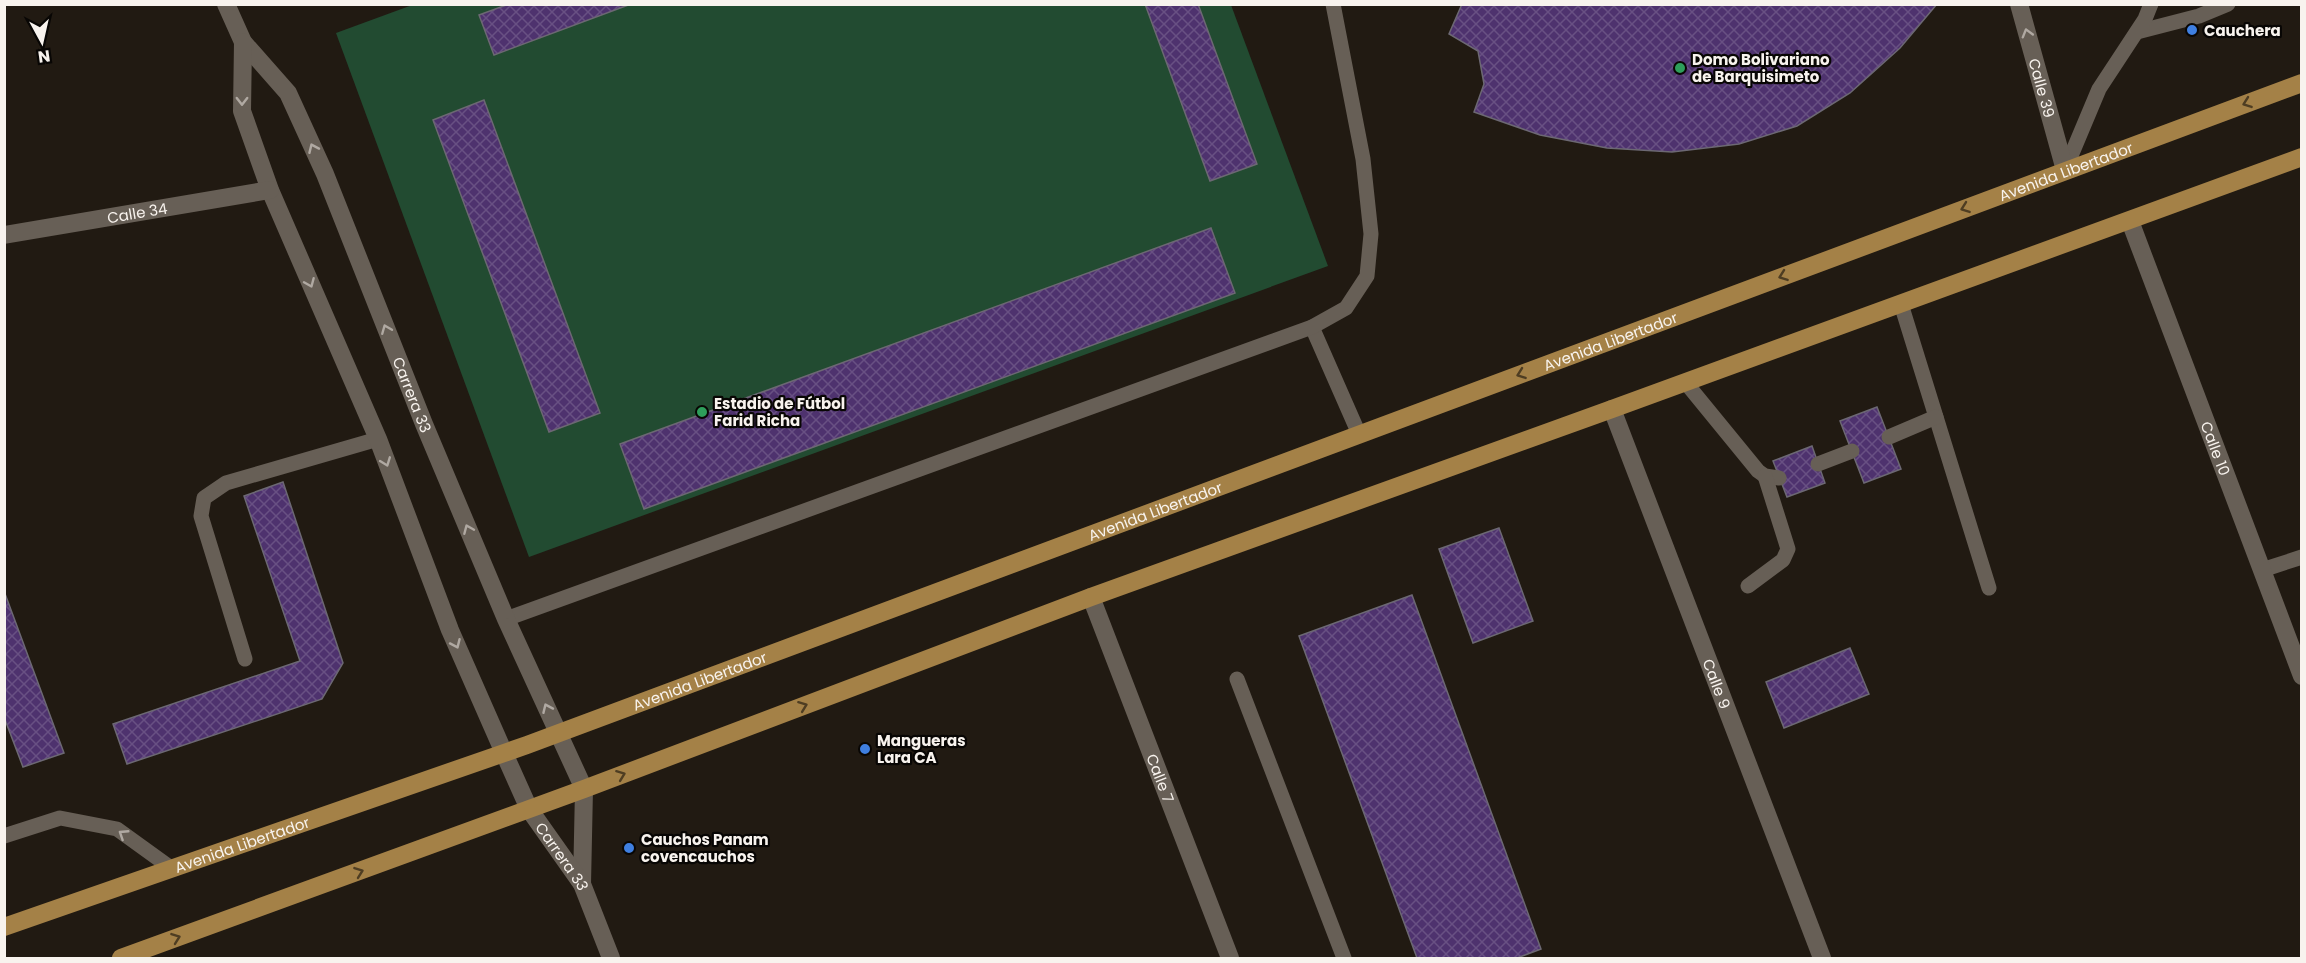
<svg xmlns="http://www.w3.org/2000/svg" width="2306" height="963" viewBox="0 0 2306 963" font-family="Poppins,sans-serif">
  <defs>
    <pattern id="building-cross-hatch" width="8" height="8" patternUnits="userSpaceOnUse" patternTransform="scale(1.5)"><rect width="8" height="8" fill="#4e326e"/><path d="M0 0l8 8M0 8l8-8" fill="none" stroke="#685083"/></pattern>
  </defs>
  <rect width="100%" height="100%" fill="#211a12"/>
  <!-- garden -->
  <polygon fill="#224b31" points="415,4 1231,5 1328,266 529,557 336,33"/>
  <!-- building -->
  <g fill="url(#building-cross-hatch)" stroke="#6c6873" stroke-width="1.5">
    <polygon points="509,4 631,4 494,55 479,15"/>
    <polygon points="1145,4 1198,4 1257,164 1210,181"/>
    <polygon points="1462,4 1937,4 1900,48 1850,93 1797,126 1739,144 1672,152 1607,148 1540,135 1474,112 1484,84 1478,51 1449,34"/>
    <polygon points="484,100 600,413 549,432 433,120"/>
    <polygon points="1211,228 1235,293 644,509 620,444"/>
    <polygon points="1877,407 1901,469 1864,483 1840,421"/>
    <polygon points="1812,446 1825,483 1787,497 1773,461"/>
    <polygon points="283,482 343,663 322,699 127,764 113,724 300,661 244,496"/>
    <polygon points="1499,528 1533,621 1473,643 1439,549"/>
    <polygon points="4,591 64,753 23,767 4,717"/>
    <polygon points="1412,595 1541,949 1517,958 1417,958 1299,636"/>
    <polygon points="1850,648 1869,694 1784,728 1766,682"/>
  </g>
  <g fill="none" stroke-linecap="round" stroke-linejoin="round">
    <!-- lane -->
    <g stroke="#675f56" stroke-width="15">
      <polyline points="2137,32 2199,16 2228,4"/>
      <polyline points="2065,170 2099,89 2145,19 2151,4"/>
      <polyline points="1901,304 1989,588"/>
      <polyline points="1312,327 1359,434"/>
      <polyline points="1686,383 1758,471 1765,476 1779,478"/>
      <polyline points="1889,437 1936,417"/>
      <polyline points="1818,464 1852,451"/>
      <polyline points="2262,570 2302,557"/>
      <polyline points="1748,586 1783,560 1788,549 1765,476"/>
      <polyline points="506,619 1312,327 1346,308 1367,276 1371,234 1363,159 1333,4"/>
      <polyline points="245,659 201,516 204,498 226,483 378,439"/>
      <polyline points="1237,679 1344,958"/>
      <polyline points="4,836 60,818 117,829 171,868"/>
    </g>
    <!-- street -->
    <g stroke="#675f56" stroke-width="18">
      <path id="s1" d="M226,4L243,42L288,93L325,174L424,424L506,619L584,789L582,884"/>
      <path id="s2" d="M2019,4L2065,170"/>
      <path id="s3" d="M243,42L242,111L270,190L378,439L450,630L504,753L529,809L582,884L611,958"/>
      <path id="s4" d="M2130,221L2302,676"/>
      <path id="s5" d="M4,235L270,190"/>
      <path id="s6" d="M1612,409L1822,958"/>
      <path id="s7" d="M1091,597L1230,958"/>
    </g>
    <!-- primary -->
    <g stroke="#a48147" stroke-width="18">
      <path id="s8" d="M4,927L527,745L2302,83"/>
      <polyline points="121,958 584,789 1091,597 1612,409 2302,157"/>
    </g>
  </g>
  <!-- one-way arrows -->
  <defs><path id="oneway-chevron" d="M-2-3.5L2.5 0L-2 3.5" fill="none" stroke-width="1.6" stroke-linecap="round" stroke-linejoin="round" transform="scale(1.5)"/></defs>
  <g stroke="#b0a9a2">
    <use href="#oneway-chevron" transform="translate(2027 33) rotate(-106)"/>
    <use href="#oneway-chevron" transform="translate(242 101) rotate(90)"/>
    <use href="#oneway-chevron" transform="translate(313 148) rotate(-114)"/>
    <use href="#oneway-chevron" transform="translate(310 283) rotate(67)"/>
    <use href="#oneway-chevron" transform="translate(386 329) rotate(-112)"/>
    <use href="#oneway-chevron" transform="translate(386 462) rotate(69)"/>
    <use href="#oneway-chevron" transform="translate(468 529) rotate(-113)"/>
    <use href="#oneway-chevron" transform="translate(456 644) rotate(66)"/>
    <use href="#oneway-chevron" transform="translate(547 708) rotate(-114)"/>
    <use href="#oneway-chevron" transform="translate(123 834) rotate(-147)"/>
  </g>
  <g stroke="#4e3d22">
    <use href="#oneway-chevron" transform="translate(2247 103) rotate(160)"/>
    <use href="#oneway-chevron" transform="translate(1965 208) rotate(160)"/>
    <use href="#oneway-chevron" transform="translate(1783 276) rotate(160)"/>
    <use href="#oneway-chevron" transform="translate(1521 374) rotate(160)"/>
    <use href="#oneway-chevron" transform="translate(803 706) rotate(-21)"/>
    <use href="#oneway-chevron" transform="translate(621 775) rotate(-21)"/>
    <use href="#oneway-chevron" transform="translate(359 872) rotate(-20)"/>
    <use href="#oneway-chevron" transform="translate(176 938) rotate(-20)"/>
  </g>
  <!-- markers -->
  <g fill="#3f7fe0" stroke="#080604" stroke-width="2">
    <circle cx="2192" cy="30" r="6"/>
    <circle cx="865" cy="749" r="6"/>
    <circle cx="629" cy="848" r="6"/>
  </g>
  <g fill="#2e9e5b" stroke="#080604" stroke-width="2">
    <circle cx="1680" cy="68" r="6"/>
    <circle cx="702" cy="412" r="6"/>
  </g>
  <g text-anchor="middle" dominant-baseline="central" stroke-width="4.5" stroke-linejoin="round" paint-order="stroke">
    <!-- poi labels -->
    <g font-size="15" font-weight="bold" fill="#f8f3ee" stroke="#080604" text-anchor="start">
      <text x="2204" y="30">Cauchera</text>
      <text x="1692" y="59">Domo Bolivariano<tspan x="1692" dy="17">de Barquisimeto</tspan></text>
      <text x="714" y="403">Estadio de Fútbol<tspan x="714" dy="17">Farid Richa</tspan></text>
      <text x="877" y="740">Mangueras<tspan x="877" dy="17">Lara CA</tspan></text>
      <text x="641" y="839">Cauchos Panam<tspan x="641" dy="17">covencauchos</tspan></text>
    </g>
    <!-- street labels -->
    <g font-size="15" fill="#f8f3ee" stroke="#080604">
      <text stroke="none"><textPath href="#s2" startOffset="87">Calle 39</textPath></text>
      <text stroke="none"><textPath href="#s8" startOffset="2196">Avenida Libertador</textPath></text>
      <text stroke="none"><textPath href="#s5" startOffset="135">Calle 34</textPath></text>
      <text stroke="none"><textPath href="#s8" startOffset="1710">Avenida Libertador</textPath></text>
      <text stroke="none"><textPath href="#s1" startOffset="436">Carrera 33</textPath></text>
      <text stroke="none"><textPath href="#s4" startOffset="243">Calle 10</textPath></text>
      <text stroke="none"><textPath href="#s8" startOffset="1224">Avenida Libertador</textPath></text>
      <text stroke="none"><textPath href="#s8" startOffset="738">Avenida Libertador</textPath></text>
      <text stroke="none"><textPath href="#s6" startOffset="294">Calle 9</textPath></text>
      <text stroke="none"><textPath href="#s7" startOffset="194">Calle 7</textPath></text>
      <text stroke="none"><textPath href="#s8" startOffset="252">Avenida Libertador</textPath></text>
      <text stroke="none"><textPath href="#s3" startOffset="882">Carrera 33</textPath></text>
    </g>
  </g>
  <!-- border -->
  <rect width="2306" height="963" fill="none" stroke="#f8f3ee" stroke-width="12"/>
  <!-- north arrow -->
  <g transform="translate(42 42) rotate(172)" stroke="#080604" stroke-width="4.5" paint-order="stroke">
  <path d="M0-4.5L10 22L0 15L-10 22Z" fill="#f8f3ee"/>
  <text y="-9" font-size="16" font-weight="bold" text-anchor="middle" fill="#f8f3ee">N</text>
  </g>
</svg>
